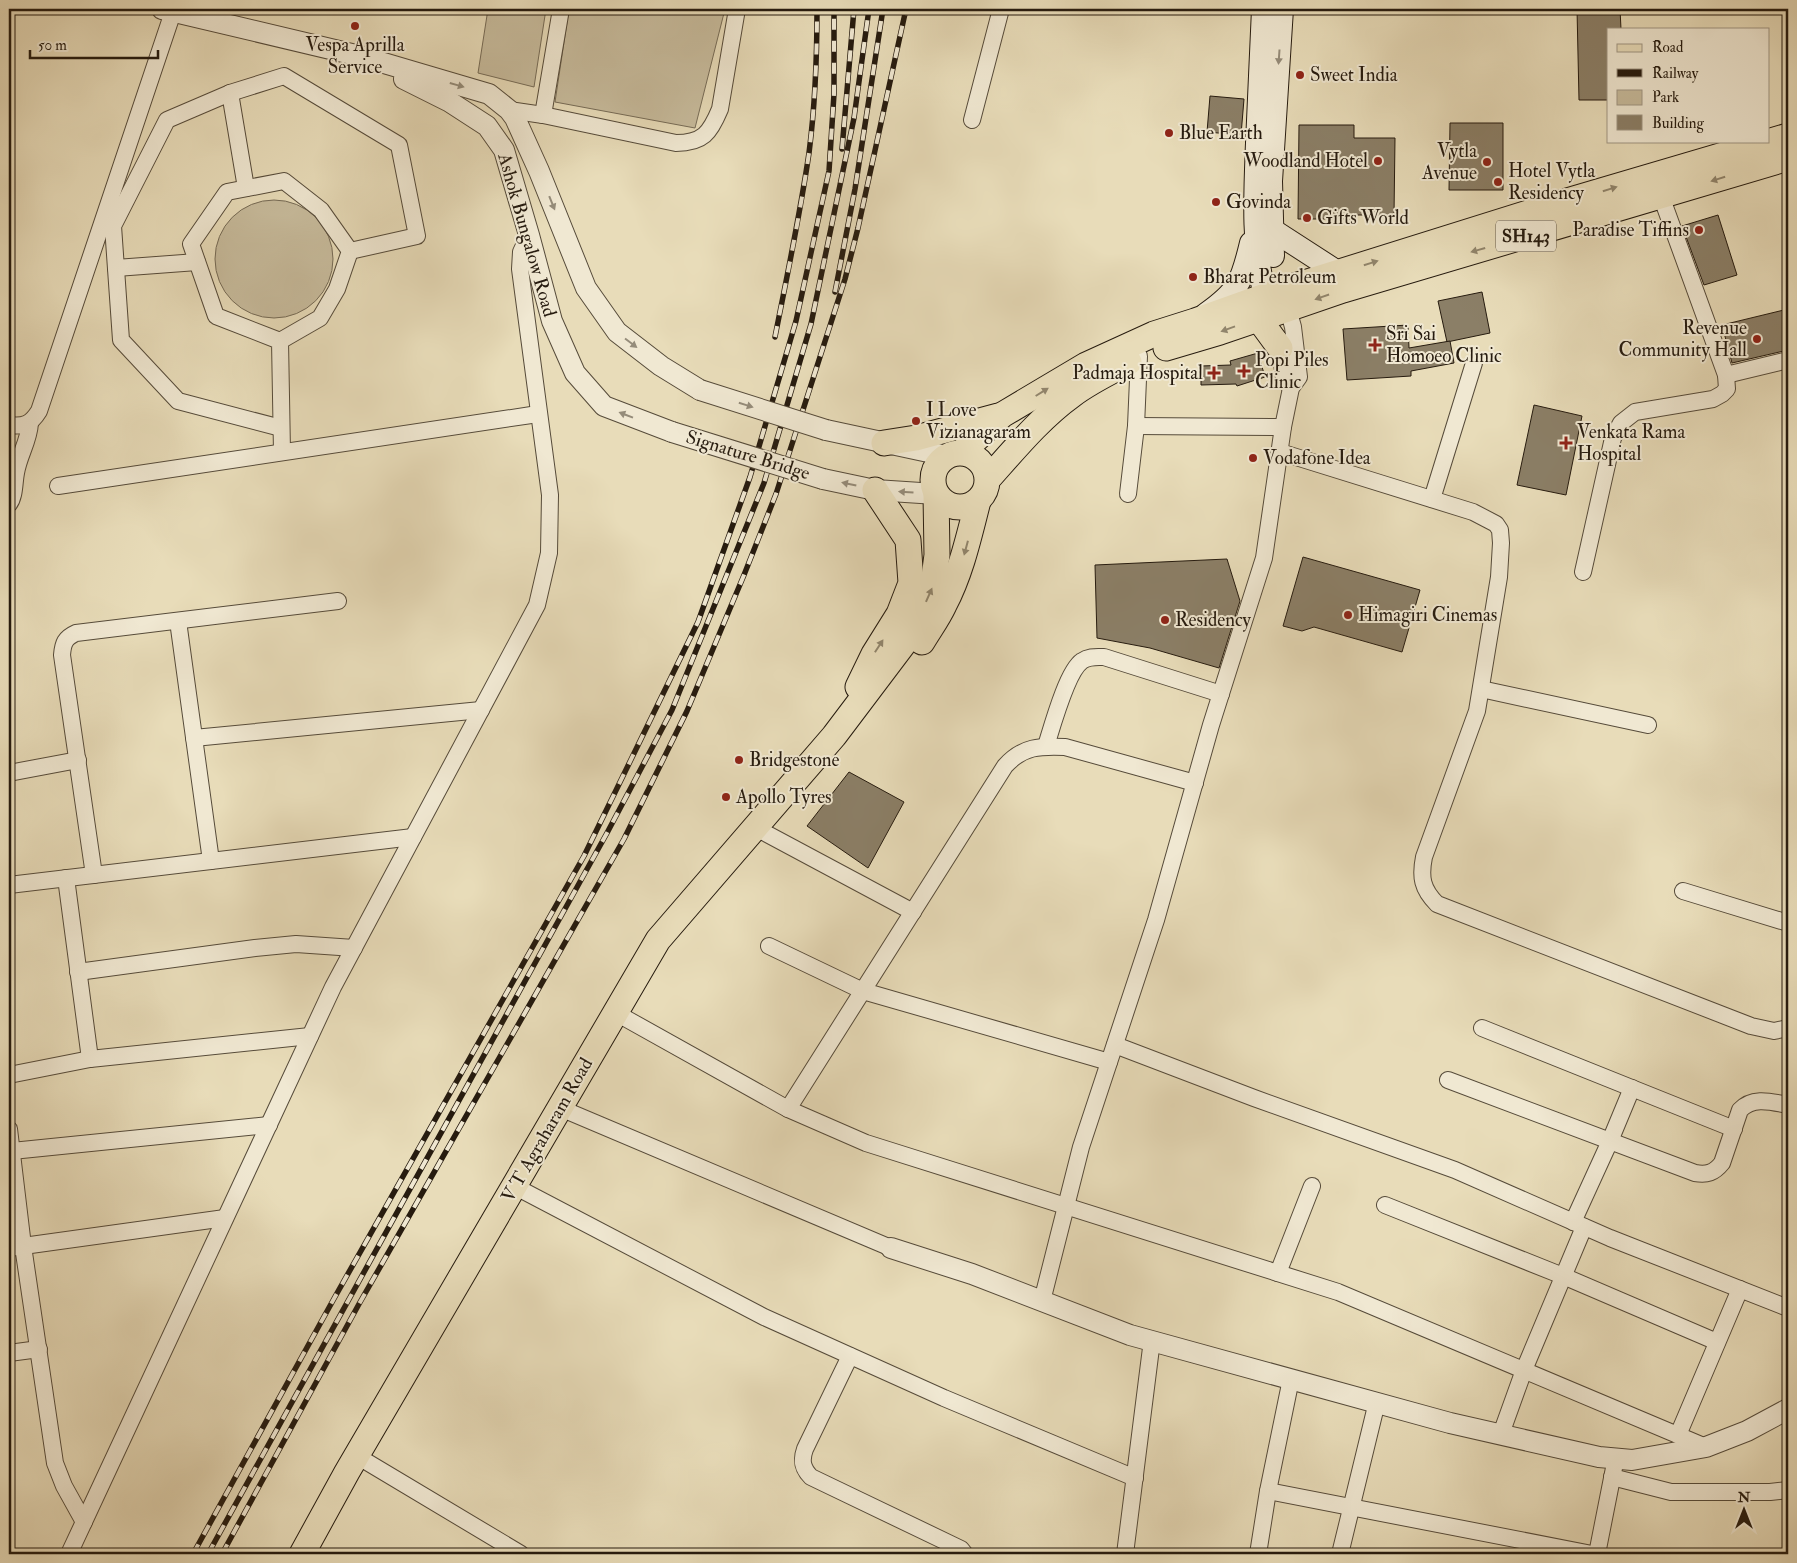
<svg xmlns="http://www.w3.org/2000/svg" width="1797" height="1563" viewBox="0 0 1797 1563" font-family="'IM FELL Double Pica',serif">
  <rect width="100%" height="100%" fill="#e8dcb9"/>
  <filter id="stains"><feTurbulence type="fractalNoise" baseFrequency=".004" numOctaves="4"/><feColorMatrix values="0 0 0 0 .2 0 0 0 0 .09 0 0 0 0 .02 0 0 0 .5 -.17"/></filter>
  <radialGradient id="worn" r=".72"><stop offset=".6" stop-color="#630" stop-opacity="0"/><stop offset="1" stop-color="#630" stop-opacity=".3"/></radialGradient>
  <!-- green -->
  <g fill="#c7bb9c" stroke="#766b56">
    <polygon points="488,9 546,9 534,87 478,73"/>
    <polygon points="569,9 725,9 695,128 555,102"/>
    <circle cx="274" cy="259" r="59"/>
  </g>
  <!-- building -->
  <g fill="#8b7f67" stroke="#261b0f">
    <polygon points="1577,9 1620,9 1621,29 1608,29 1608,100 1579,100"/>
    <polygon points="1210,96 1244,99 1241,135 1207,132"/>
    <polygon points="1450,123 1503,123 1503,190 1449,190"/>
    <polygon points="1299,125 1354,125 1354,138 1395,138 1394,215 1353,215 1353,219 1298,219"/>
    <polygon points="1718,215 1737,275 1704,285 1682,226"/>
    <polygon points="1482,292 1490,333 1447,342 1438,301"/>
    <polygon points="1788,309 1788,350 1732,363 1722,325"/>
    <polygon points="1408,325 1409,348 1450,341 1454,363 1411,371 1411,376 1347,380 1343,329"/>
    <polygon points="1258,353 1265,377 1237,386 1236,384 1201,385 1201,366 1231,365 1230,361"/>
    <polygon points="1534,405 1582,416 1566,495 1517,485"/>
    <polygon points="1303,557 1420,590 1402,652 1314,627 1302,631 1283,626"/>
    <polygon points="1227,559 1240,601 1219,668 1150,648 1097,638 1095,565"/>
    <polygon points="849,772 904,802 868,868 807,826"/>
  </g>
  <g fill="none" stroke-linecap="round" stroke-linejoin="round">
    <defs>
      <g id="minor">
        <polyline points="230,93 246,188"/>
        <path d="M509,110L543,115L676,143C703,143 710,133 720,109L737,9"/>
        <polyline points="543,115 561,9"/>
        <polyline points="972,120 1001,9"/>
        <polyline points="116,268 197,262"/>
        <polyline points="1279,339 1284,379 1291,388"/>
        <polyline points="280,341 320,318 337,289 350,251 321,210 284,181 227,192 191,244 216,316 280,341 282,452"/>
        <polyline points="1726,375 1788,360"/>
        <path d="M9,425C24,427 31,424 39,411L174,9"/>
        <polyline points="1136,426 1283,427"/>
        <polyline points="281,428 178,401 121,340 113,226 167,120 230,93 284,76 399,145 417,236 350,251"/>
        <path d="M1280,452L1473,512L1496,524L1500,530L1501,543L1499,577L1477,711L1424,857C1420,877 1422,889 1437,904L1751,1026L1774,1031L1788,1028"/>
        <polyline points="58,486 538,414"/>
        <polyline points="1128,494 1136,426 1139,356"/>
        <polyline points="1432,499 1474,363"/>
        <path d="M9,504C15,496 14,483 16,473C19,455 29,441 30,423"/>
        <polyline points="1583,572 1613,438 1621,423 1635,412 1713,399 1722,394 1727,389 1726,375 1661,196"/>
        <polyline points="178,621 211,861"/>
        <polyline points="1481,689 1648,725"/>
        <polyline points="194,738 481,710"/>
        <path d="M1046,746C1052,727 1067,671 1082,661C1089,656 1096,657 1104,657L1221,694"/>
        <polyline points="9,773 78,760"/>
        <polyline points="756,828 913,912"/>
        <path d="M94,875L62,655C63,643 65,638 76,633L338,601"/>
        <polyline points="66,878 90,1059"/>
        <polyline points="9,885 413,837"/>
        <polyline points="1683,891 1788,923"/>
        <polyline points="769,946 863,991 1109,1062"/>
        <polyline points="78,972 255,948 296,944 354,948"/>
        <polyline points="616,1013 788,1109 866,1143 1338,1292 1706,1447"/>
        <polyline points="1482,1028 1734,1129"/>
        <polyline points="1115,1045 1254,1098 1455,1170 1610,1238 1788,1308"/>
        <polyline points="9,1075 90,1059 310,1036"/>
        <path d="M1448,1080L1695,1173C1707,1175 1714,1173 1722,1163L1740,1110C1753,1096 1772,1102 1788,1105"/>
        <polyline points="560,1108 891,1248"/>
        <path d="M788,1109L1005,766C1023,746 1040,746 1065,747L1195,783"/>
        <polyline points="9,1129 23,1246 55,1463 64,1486 84,1522"/>
        <polyline points="12,1151 269,1125"/>
        <polyline points="514,1186 764,1317 944,1398 1135,1478"/>
        <polyline points="1385,1205 1563,1276 1717,1342"/>
        <polyline points="1573,1222 1610,1141 1632,1088"/>
        <polyline points="9,1248 225,1218"/>
        <polyline points="1278,1273 1312,1186"/>
        <polyline points="1042,1301 1081,1147 1156,920 1211,725 1264,558 1283,427 1291,388 1299,377 1293,327 1288,309"/>
        <polyline points="9,1353 39,1349"/>
        <path d="M850,1356L805,1449C801,1460 802,1468 811,1477L961,1549L965,1554"/>
        <polyline points="1501,1434 1524,1370 1584,1227"/>
        <polyline points="1678,1435 1740,1289"/>
        <polyline points="357,1456 521,1554"/>
        <polyline points="1612,1477 1671,1492 1770,1492 1788,1490"/>
        <polyline points="1268,1491 1592,1554"/>
        <polyline points="69,1554 333,987 537,605 549,553 550,495 520,269 521,252 529,235"/>
        <polyline points="1125,1554 1152,1340"/>
        <polyline points="1258,1554 1268,1491 1291,1379"/>
        <polyline points="1340,1554 1377,1402"/>
        <polyline points="1597,1554 1614,1468"/>
      </g>
      <g id="tertiary">
        <polyline points="162,9 360,56 489,94 509,110 515,118 539,171 586,288 617,332 661,366 700,390"/>
        <polyline points="404,79 450,102 487,126 504,150 529,235 552,321 575,373 604,406 672,432"/>
        <polyline points="826,430 947,456"/>
        <polyline points="823,479 875,490 936,494"/>
        <polyline points="891,1248 972,1274 1130,1335 1450,1423 1599,1457 1632,1460 1706,1447 1747,1431 1788,1409"/>
      </g>
      <g id="secondary">
        <path d="M1263,9C1261,53 1259,98 1257,143C1255,194 1252,246 1265,295"/>
        <polyline points="1271,229 1339,273"/>
        <polyline points="1273,256 1271,181 1282,9"/>
        <path d="M1206,314C1239,291 1242,281 1251,243"/>
      </g>
      <g id="primary">
        <polyline points="1258,318 1280,348"/>
        <polyline points="1166,348 1220,332 1343,290 1788,158"/>
        <polyline points="884,443 916,438 998,416"/>
        <polyline points="962,452 1002,415 1086,365 1154,334 1195,321 1279,291 1547,207 1788,136"/>
        <circle cx="960" cy="480" r="27"/>
        <path d="M988,479C1014,450 1040,418 1072,395C1089,382 1110,372 1129,362"/>
        <path d="M922,642C929,630 938,618 944,605C961,573 969,536 978,501"/>
        <polyline points="858,687 874,654 899,614 911,583 908,540 875,490"/>
        <polyline points="302,1554 347,1472 658,940 834,736 911,634 933,585 937,555 936,494"/>
      </g>
    </defs>
    <!-- minor casing -->
    <use href="#minor" stroke="#564b3a" stroke-width="18"/>
    <!-- tertiary casing -->
    <use href="#tertiary" stroke="#564b3a" stroke-width="22"/>
    <!-- secondary casing -->
    <use href="#secondary" stroke="#261b0f" stroke-width="24"/>
    <!-- primary casing -->
    <use href="#primary" stroke="#261b0f" stroke-width="27"/>
    <!-- minor -->
    <use href="#minor" stroke="#f0e8d2" stroke-width="16"/>
    <!-- tertiary -->
    <use href="#tertiary" stroke="#f0e8d2" stroke-width="20"/>
    <!-- secondary -->
    <use href="#secondary" stroke="#f0e8d2" stroke-width="22"/>
    <!-- primary -->
    <use href="#primary" stroke="#e8dcb9" stroke-width="25"/>
    <defs>
      <g id="rail">
        <polyline points="842,149 854,9"/>
        <polyline points="835,292 855,189 883,9"/>
        <path d="M775,337C787,276 800,215 809,153C815,106 817,57 817,9"/>
        <polyline points="193,1554 336,1295 584,856 698,622 750,477 796,321 829,171 834,94 834,9"/>
        <polyline points="208,1554 607,833 672,710 764,483 811,324 854,118 869,9"/>
        <polyline points="222,1554 359,1304 624,839 687,711 744,575 776,494 845,279 858,228 906,9"/>
      </g>
    </defs>
    <!-- rail casing -->
    <use href="#rail" stroke="#261b0f" stroke-width="5.5"/>
    <!-- rail -->
    <use href="#rail" stroke="#f0e8d2" stroke-width="4" stroke-dasharray="11" stroke-linecap="butt"/>
    <defs>
      <g id="tertiary-bridge">
        <polyline points="700,390 826,430"/>
        <polyline points="672,432 823,479"/>
      </g>
    </defs>
    <!-- tertiary-bridge casing -->
    <use href="#tertiary-bridge" stroke="#564b3a" stroke-width="22" stroke-linecap="butt"/>
    <!-- tertiary-bridge -->
    <use href="#tertiary-bridge" stroke="#f0e8d2" stroke-width="20"/>
  </g>
  <!-- one-way arrows -->
  <defs><path id="oneway-solid" d="M-6-.8H1V-3.2L6.5 0L1 3.2V.8H-6Z" transform="scale(1.25)"/></defs>
  <g fill="#958c7a">
    <use href="#oneway-solid" transform="translate(1279 57) rotate(94)"/>
    <use href="#oneway-solid" transform="translate(457 85) rotate(16)"/>
    <use href="#oneway-solid" transform="translate(552 203) rotate(68)"/>
    <use href="#oneway-solid" transform="translate(631 343) rotate(37)"/>
    <use href="#oneway-solid" transform="translate(746 405) rotate(17)"/>
    <use href="#oneway-solid" transform="translate(626 415) rotate(-159)"/>
    <use href="#oneway-solid" transform="translate(849 484) rotate(-168)"/>
    <use href="#oneway-solid" transform="translate(906 492) rotate(-176)"/>
  </g>
  <g fill="#91856c">
    <use href="#oneway-solid" transform="translate(1718 179) rotate(163)"/>
    <use href="#oneway-solid" transform="translate(1610 189) rotate(-17)"/>
    <use href="#oneway-solid" transform="translate(1478 250) rotate(164)"/>
    <use href="#oneway-solid" transform="translate(1371 263) rotate(-17)"/>
    <use href="#oneway-solid" transform="translate(1322 297) rotate(161)"/>
    <use href="#oneway-solid" transform="translate(1228 329) rotate(160)"/>
    <use href="#oneway-solid" transform="translate(1042 392) rotate(-32)"/>
    <use href="#oneway-solid" transform="translate(966 548) rotate(105)"/>
    <use href="#oneway-solid" transform="translate(929 595) rotate(-66)"/>
    <use href="#oneway-solid" transform="translate(879 646) rotate(-57)"/>
  </g>
  <!-- markers -->
  <g fill="#8f2418" stroke="#f0e8d2" stroke-width="2">
    <circle cx="355" cy="26" r="5"/>
    <circle cx="1300" cy="75" r="5"/>
    <circle cx="1169" cy="133" r="5"/>
    <circle cx="1378" cy="161" r="5"/>
    <circle cx="1487" cy="162" r="5"/>
    <circle cx="1498" cy="182" r="5"/>
    <circle cx="1216" cy="202" r="5"/>
    <circle cx="1307" cy="218" r="5"/>
    <circle cx="1699" cy="230" r="5"/>
    <circle cx="1193" cy="277" r="5"/>
    <circle cx="1757" cy="339" r="5"/>
    <path d="M1372.5 337.5h5v5h5v5h-5v5h-5v-5h-5v-5h5z"/>
    <path d="M1241.5 363.5h5v5h5v5h-5v5h-5v-5h-5v-5h5z"/>
    <path d="M1211.5 365.5h5v5h5v5h-5v5h-5v-5h-5v-5h5z"/>
    <circle cx="916" cy="421" r="5"/>
    <path d="M1563.5 435.5h5v5h5v5h-5v5h-5v-5h-5v-5h5z"/>
    <circle cx="1253" cy="458" r="5"/>
    <circle cx="1348" cy="615" r="5"/>
    <circle cx="1165" cy="620" r="5"/>
    <circle cx="739" cy="760" r="5"/>
    <circle cx="726" cy="797" r="5"/>
  </g>
  <g text-anchor="middle" dominant-baseline="central" stroke-width="4" stroke-linejoin="round" paint-order="stroke">
    <!-- shield labels -->
    <rect fill="#f0e8d2" stroke="#63584a" stroke-width="1" x="1496" y="220.5" width="60" height="31" rx="4"/>
    <g font-size="18" font-weight="bold" fill="#261b0f">
      <text x="1526" y="236">SH143</text>
    </g>
    <!-- poi labels -->
    <g font-size="19" fill="#261b0f" stroke="#f0e8d2" text-anchor="start">
      <text x="355" y="45" text-anchor="middle">Vespa Aprilla<tspan x="355" dy="22">Service</tspan></text>
      <text x="1310" y="75">Sweet India</text>
      <text x="1179" y="133">Blue Earth</text>
      <text x="1477" y="151" text-anchor="end">Vytla<tspan x="1477" dy="22">Avenue</tspan></text>
      <text x="1368" y="161" text-anchor="end">Woodland Hotel</text>
      <text x="1508" y="171">Hotel Vytla<tspan x="1508" dy="22">Residency</tspan></text>
      <text x="1226" y="202">Govinda</text>
      <text x="1317" y="218">Gifts World</text>
      <text x="1689" y="230" text-anchor="end">Paradise Tiffins</text>
      <text x="1203" y="277">Bharat Petroleum</text>
      <text x="1747" y="328" text-anchor="end">Revenue<tspan x="1747" dy="22">Community Hall</tspan></text>
      <text x="1386" y="334">Sri Sai<tspan x="1386" dy="22">Homoeo Clinic</tspan></text>
      <text x="1255" y="360">Popi Piles<tspan x="1255" dy="22">Clinic</tspan></text>
      <text x="1203" y="373" text-anchor="end">Padmaja Hospital</text>
      <text x="926" y="410">I Love<tspan x="926" dy="22">Vizianagaram</tspan></text>
      <text x="1577" y="432">Venkata Rama<tspan x="1577" dy="22">Hospital</tspan></text>
      <text x="1263" y="458">Vodafone Idea</text>
      <text x="1358" y="615">Himagiri Cinemas</text>
      <text x="1175" y="620">Residency</text>
      <text x="749" y="760">Bridgestone</text>
      <text x="736" y="797">Apollo Tyres</text>
    </g>
    <!-- street labels -->
    <g font-size="19" fill="#261b0f" stroke="#f0e8d2">
      <text transform="translate(527 235) rotate(74)">Ashok Bungalow Road</text>
      <text transform="translate(748 455) rotate(17)">Signature Bridge</text>
      <text transform="translate(547 1130) rotate(-60)">V T Agraharam Road</text>
    </g>
  </g>
  <!-- margin -->
  <rect width="1797" height="1563" fill="none" stroke="#e8dcb9" stroke-width="30"/>
  <rect x="10" y="10" width="1777" height="1543" fill="none" stroke="#261b0f" stroke-width="2.5"/>
  <rect x="15" y="15" width="1767" height="1533" fill="none" stroke="#261b0f"/>
  <!-- legend -->
  <rect x="1607" y="28" width="162" height="115" fill="#f0e8d2" stroke="#9f9684"/>
  <rect x="1617" y="44" width="25" height="8" fill="#e8dcb9" stroke="#9f9684"/>
  <text x="1652" y="52" font-size="15" fill="#261b0f">Road</text>
  <rect x="1617" y="69" width="25" height="8" fill="#261b0f" stroke="#9f9684"/>
  <text x="1652" y="78" font-size="15" fill="#261b0f">Railway</text>
  <rect x="1617" y="90" width="25" height="15" fill="#c7bb9c" stroke="#9f9684"/>
  <text x="1652" y="102" font-size="15" fill="#261b0f">Park</text>
  <rect x="1617" y="115" width="25" height="15" fill="#8b7f67" stroke="#9f9684"/>
  <text x="1652" y="128" font-size="15" fill="#261b0f">Building</text>
  <!-- north arrow -->
  <g transform="translate(1744 1510)" stroke="#f0e8d2" stroke-width="4" paint-order="stroke">
  <path d="M0-4L9 19L0 12L-9 19Z" fill="#261b0f"/>
  <text y="-8" font-size="14" font-weight="bold" text-anchor="middle" fill="#261b0f">N</text>
  </g>
  <!-- scale -->
  <path d="M30 50v8h128v-8" fill="none" stroke="#261b0f" stroke-width="2.5"/>
  <text x="38" y="50" font-size="15" fill="#261b0f" stroke="#f0e8d2" stroke-width="4" paint-order="stroke">50 m</text>
  <rect width="100%" height="100%" filter="url(#stains)"/>
  <rect width="100%" height="100%" fill="url(#worn)"/>
</svg>
